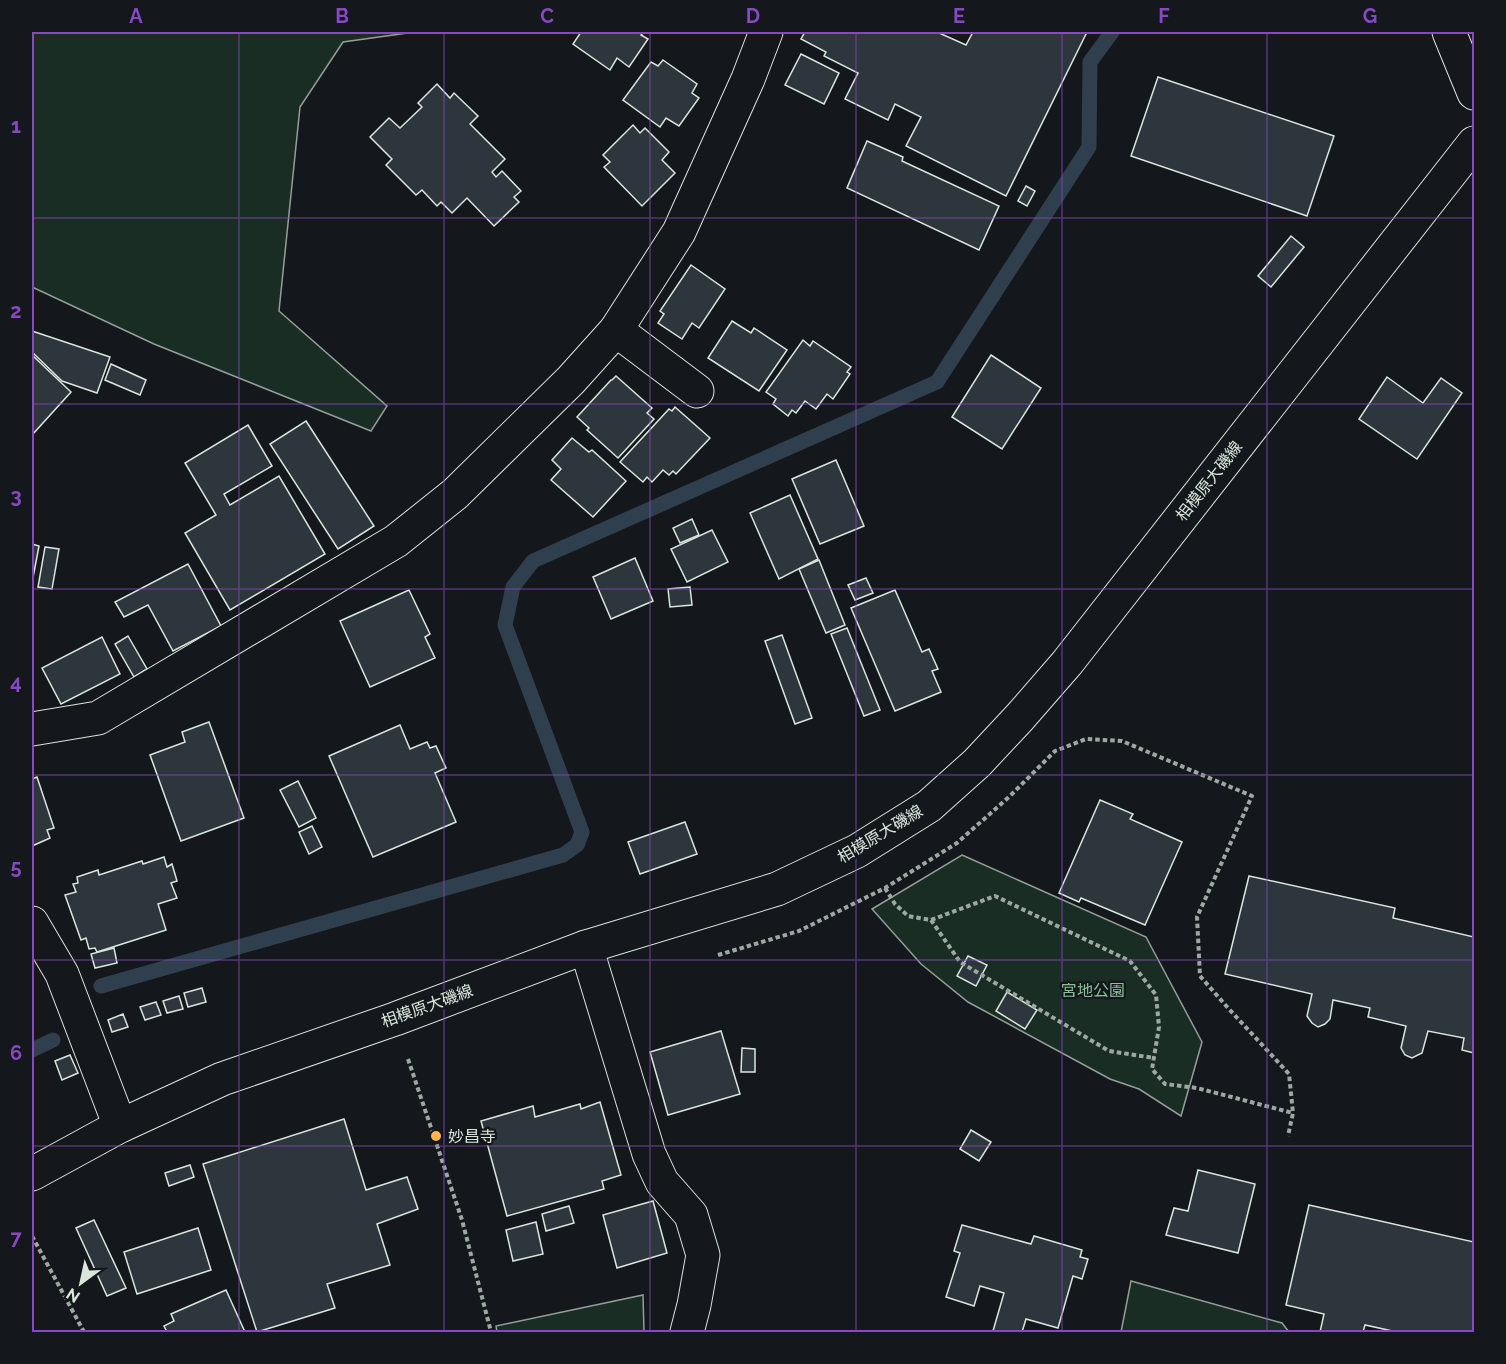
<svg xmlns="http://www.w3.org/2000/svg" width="1506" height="1364" viewBox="0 0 1506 1364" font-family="Raleway,'Noto Sans JP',sans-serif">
  <rect width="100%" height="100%" fill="#14181c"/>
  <!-- green -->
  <g fill="#1a2d24" stroke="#939e99" stroke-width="1.5">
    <polygon points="32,32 415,32 343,42 300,107 279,311 387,406 371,431 154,344 32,287"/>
    <polygon points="962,855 1146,937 1202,1042 1181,1116 1139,1089 1110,1079 968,1002 921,964 872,909"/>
    <polygon points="1131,1281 1282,1323 1289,1332 1121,1332"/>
    <polygon points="643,1295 644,1332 497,1332 496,1326"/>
  </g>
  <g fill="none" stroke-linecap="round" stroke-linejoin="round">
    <!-- stream -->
    <g stroke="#2f3f4d" stroke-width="15">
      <polyline points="101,986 563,855 577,845 582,832 505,625 513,587 533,561 937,382 1089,147 1090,62 1112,32"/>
      <polyline points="32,1050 53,1040"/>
    </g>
  </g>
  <!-- building -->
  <g fill="#2c363c" stroke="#d8e6dc" stroke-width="1.5">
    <polygon points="581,32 644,32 641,35 648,39 629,67 617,58 610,70 573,44"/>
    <polygon points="805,32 937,32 966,45 973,32 1087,32 1006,196 906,146 921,117 895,104 888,120 845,99 858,73 824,56 826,52 801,39"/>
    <polygon points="801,54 839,73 824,104 785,85"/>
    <polygon points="663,60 697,84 692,93 699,98 679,126 666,118 660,127 623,100 651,62 658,66"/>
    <polygon points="1158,77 1334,136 1307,216 1131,156"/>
    <polygon points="437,84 450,98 454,93 478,116 470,124 505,159 492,172 496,177 502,171 521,191 514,197 519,202 494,226 467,198 452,213 441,202 437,206 422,190 416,195 386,165 392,159 370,137 389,118 400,128 422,107 418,103"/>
    <polygon points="633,125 640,133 645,128 669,152 662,160 675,173 642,206 604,167 610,162 603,155"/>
    <polygon points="867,141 903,157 902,161 999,206 979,250 847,188"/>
    <polygon points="1026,186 1035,191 1027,206 1018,201"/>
    <polygon points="1291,236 1304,247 1271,287 1258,276"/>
    <polygon points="691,265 725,289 699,328 692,323 682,339 658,323 664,314 660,311"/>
    <polygon points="732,321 751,333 754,328 787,350 759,391 708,358"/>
    <polygon points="32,331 110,357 97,393 62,381 32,352"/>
    <polygon points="803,340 810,346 813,341 851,367 847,372 850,374 833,399 827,394 816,409 805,401 796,413 792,410 788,416 773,404 776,399 766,392"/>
    <polygon points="32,355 71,392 32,435"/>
    <polygon points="991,355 1041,388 1002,449 952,417"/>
    <polygon points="111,364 146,380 140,395 105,380"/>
    <polygon points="616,376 652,408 647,413 654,419 618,458 587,430 589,428 577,417 611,380 612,380"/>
    <polygon points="1387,377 1423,403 1441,378 1462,393 1417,459 1359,419"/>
    <polygon points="675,407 710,438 676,474 673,471 669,475 663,470 652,482 647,477 643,482 620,462 669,409 672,411"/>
    <polygon points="306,421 374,526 338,549 270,444"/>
    <polygon points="248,425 272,466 224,494 230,505 279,476 325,554 230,610 185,533 216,515 185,463"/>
    <polygon points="572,438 589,452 592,450 626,481 593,517 551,480 561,469 552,460"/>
    <polygon points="836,460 864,526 820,544 792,479"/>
    <polygon points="790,495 818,559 779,579 750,513"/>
    <polygon points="692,519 699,535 680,543 673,528"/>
    <polygon points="712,530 728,562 687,582 671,549"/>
    <polygon points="32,544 39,546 32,583"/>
    <polygon points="45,547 59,549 52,589 38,587"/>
    <polygon points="635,558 653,601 611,619 593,577"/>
    <polygon points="819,560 845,625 826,633 799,569"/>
    <polygon points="188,564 221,626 173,651 148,605 124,617 115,602"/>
    <polygon points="866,578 873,593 855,600 848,585"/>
    <polygon points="690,587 692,605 670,607 668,589"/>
    <polygon points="409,590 430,634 425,637 435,658 370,687 340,621"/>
    <polygon points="895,590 922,652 929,649 938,669 932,671 941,692 895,711 851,608"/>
    <polygon points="847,628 880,710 864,716 831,634"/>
    <polygon points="782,635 812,718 795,724 765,641"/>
    <polygon points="128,636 147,669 134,677 115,644"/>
    <polygon points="102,637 120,674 61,704 42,668"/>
    <polygon points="209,722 244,818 181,841 150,755 185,742 182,732"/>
    <polygon points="400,725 410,749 427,742 430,748 436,746 446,768 435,773 456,822 373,857 329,756"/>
    <polygon points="37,777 54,828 47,830 50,838 32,846 32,779"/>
    <polygon points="298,781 316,818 299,827 280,790"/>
    <polygon points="1100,800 1133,814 1130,819 1182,842 1145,925 1081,898 1079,902 1059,893"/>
    <polygon points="685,822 697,854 640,874 628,842"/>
    <polygon points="312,826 322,847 309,854 299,832"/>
    <polygon points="164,857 167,867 172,864 177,881 171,883 177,898 158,904 166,930 97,952 95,948 89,949 86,938 81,940 65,895 76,892 73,884 78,883 77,877 98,870 99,875 142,861 143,864"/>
    <polygon points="1249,876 1395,908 1393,918 1474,937 1474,1053 1462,1050 1464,1038 1428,1031 1422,1053 1412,1058 1405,1055 1401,1048 1406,1026 1368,1017 1370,1008 1333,1000 1330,1019 1325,1024 1318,1027 1312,1023 1307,1016 1312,994 1225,974"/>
    <polygon points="114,948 117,963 95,968 91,954"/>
    <polygon points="968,956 987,965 976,986 957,976"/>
    <polygon points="202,988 206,1002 188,1007 184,993"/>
    <polygon points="1007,992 1037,1010 1025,1029 996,1011"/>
    <polygon points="179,996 183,1009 167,1013 163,1001"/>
    <polygon points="156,1002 161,1015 145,1020 140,1007"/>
    <polygon points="123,1014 128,1027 112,1032 108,1020"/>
    <polygon points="721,1031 740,1094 668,1115 650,1052"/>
    <polygon points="742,1048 755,1049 755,1072 741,1072"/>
    <polygon points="70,1055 78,1073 62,1080 55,1061"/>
    <polygon points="600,1102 621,1175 602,1181 604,1189 507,1216 481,1121 533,1106 535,1117 580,1104 581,1109"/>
    <polygon points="344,1119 366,1190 407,1177 418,1209 377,1224 390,1265 327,1284 335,1308 257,1332 203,1164"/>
    <polygon points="971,1130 991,1142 979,1161 960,1149"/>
    <polygon points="190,1165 194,1177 169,1186 165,1173"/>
    <polygon points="1198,1170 1255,1184 1238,1253 1166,1235 1174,1208 1188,1211"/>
    <polygon points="653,1201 667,1253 617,1268 603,1215"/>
    <polygon points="1309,1205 1474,1242 1474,1332 1397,1332 1365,1325 1363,1332 1320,1332 1324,1314 1286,1305"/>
    <polygon points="569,1206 574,1223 546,1231 542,1214"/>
    <polygon points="94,1220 126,1288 107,1296 76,1228"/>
    <polygon points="536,1222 543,1254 513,1261 506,1230"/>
    <polygon points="962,1225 1031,1244 1034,1236 1082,1250 1080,1257 1088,1259 1082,1279 1073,1276 1058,1328 1026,1319 1022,1332 999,1332 993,1331 1004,1293 980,1286 974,1306 946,1297 960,1253 954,1251"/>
    <polygon points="198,1228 211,1270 137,1294 124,1252"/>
    <polygon points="226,1290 245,1332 167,1332 164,1326 174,1321 171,1314"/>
  </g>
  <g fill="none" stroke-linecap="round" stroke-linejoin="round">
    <defs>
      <g id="minor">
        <polyline points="1449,32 1474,93"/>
        <polyline points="616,330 697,391"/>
        <polyline points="32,729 98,718 396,541 455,494 571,380 616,330 679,232 748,79 766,32"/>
        <polyline points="32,923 62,974 120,1126"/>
        <polyline points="586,947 649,1154 662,1182 691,1215 703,1255 694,1305 687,1332"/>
      </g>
      <polyline id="major" points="32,1174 120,1126 222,1079 395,1019 586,947 777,889 857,851 929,806 977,763 1020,717 1067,663 1474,143"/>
    </defs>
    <!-- minor casing -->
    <use href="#minor" stroke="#d8e6dc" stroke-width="35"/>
    <!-- major casing -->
    <use href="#major" stroke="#d8e6dc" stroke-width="35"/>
    <!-- path -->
    <g stroke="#9da8a2" stroke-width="4" stroke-dasharray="4.5 3" stroke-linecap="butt">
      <polyline points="885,888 895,904 908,916 931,920 995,896 1130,961 1156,995 1159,1027 1152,1069 1165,1084 1197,1088 1293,1113"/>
      <polyline points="931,920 960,962 1109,1051 1154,1058"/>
      <polyline points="718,955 799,931 885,888 957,843 1010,796 1055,751 1086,739 1122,741 1252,796 1197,917 1200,976 1228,1008 1289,1074 1293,1113 1288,1136"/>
      <polyline points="408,1059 462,1220 491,1332"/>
      <polyline points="32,1236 84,1332"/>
    </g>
    <!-- minor -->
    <use href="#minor" stroke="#14181c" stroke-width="33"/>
    <!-- major -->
    <use href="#major" stroke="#14181c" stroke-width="33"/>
  </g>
  <!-- grid -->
  <path fill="none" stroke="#8948c3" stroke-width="1.5" stroke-opacity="0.55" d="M239,32V1332M444,32V1332M650,32V1332M856,32V1332M1062,32V1332M1267,32V1332M32,218H1474M32,404H1474M32,589H1474M32,775H1474M32,960H1474M32,1146H1474"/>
  <!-- markers -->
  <circle fill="#ffb74d" stroke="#14181c" stroke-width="2" cx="436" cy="1136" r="6"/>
  <g text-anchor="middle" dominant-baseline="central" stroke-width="4.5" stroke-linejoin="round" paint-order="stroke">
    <!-- street labels -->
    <g font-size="16" fill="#d8e6dc" stroke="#14181c">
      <text transform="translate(1209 481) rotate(-52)">相模原大磯線</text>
      <text transform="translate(880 834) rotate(-31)">相模原大磯線</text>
      <text transform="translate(427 1006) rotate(-20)">相模原大磯線</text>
    </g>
    <!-- park labels -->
    <g font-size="16" fill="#8ac095" stroke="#14181c">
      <text x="1093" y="990">宮地公園</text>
    </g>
    <!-- poi labels -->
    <g font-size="16" fill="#d8e6dc" stroke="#14181c" text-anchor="start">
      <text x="448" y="1136">妙昌寺</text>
    </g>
  </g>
  <!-- border -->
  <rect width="1506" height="1364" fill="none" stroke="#14181c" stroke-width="66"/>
  <!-- north arrow -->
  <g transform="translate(81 1283) rotate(213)" stroke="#14181c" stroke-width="4.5" paint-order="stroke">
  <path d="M0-4.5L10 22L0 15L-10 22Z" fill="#d8e6dc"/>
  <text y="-9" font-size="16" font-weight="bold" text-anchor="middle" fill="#d8e6dc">N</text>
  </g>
  <rect x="33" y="33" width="1440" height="1298" fill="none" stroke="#8948c3" stroke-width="2"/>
  <g font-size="20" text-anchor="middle" font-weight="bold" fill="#8948c3">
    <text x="136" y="23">A</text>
    <text x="342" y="23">B</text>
    <text x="547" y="23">C</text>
    <text x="753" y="23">D</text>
    <text x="959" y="23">E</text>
    <text x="1164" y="23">F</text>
    <text x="1370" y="23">G</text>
    <text x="16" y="133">1</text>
    <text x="16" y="318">2</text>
    <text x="16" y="503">3</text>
    <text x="16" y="689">4</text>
    <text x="16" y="874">5</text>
    <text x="16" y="1060">6</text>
    <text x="16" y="1245">7</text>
  </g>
</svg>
